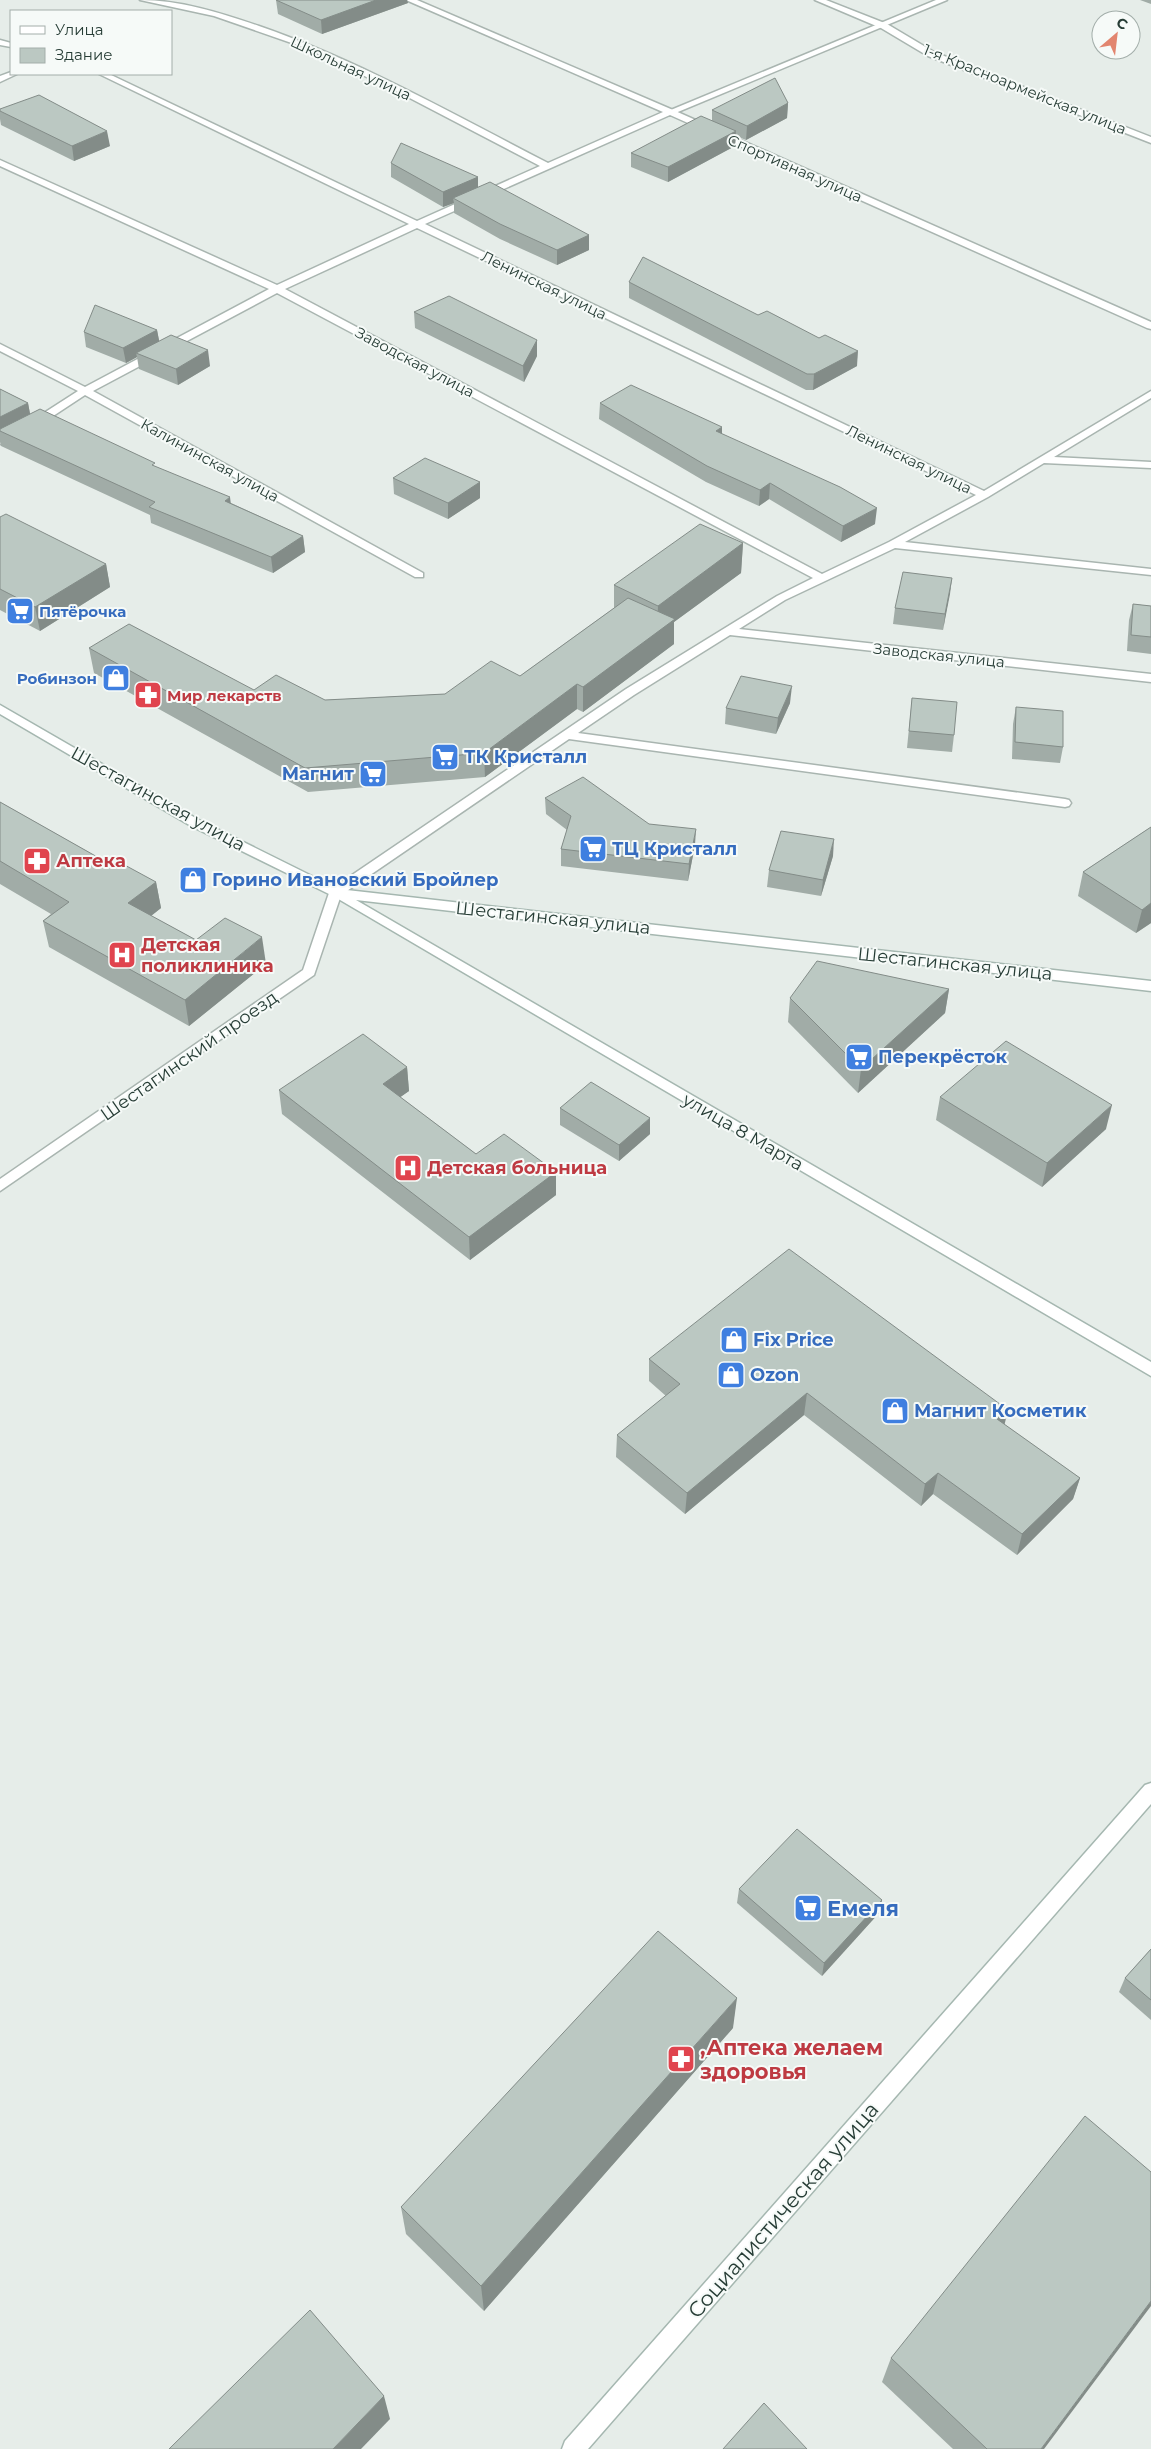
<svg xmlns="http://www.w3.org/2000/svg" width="1151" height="2449" viewBox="0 0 1151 2449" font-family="Montserrat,sans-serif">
  <rect width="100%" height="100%" fill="#e6ede9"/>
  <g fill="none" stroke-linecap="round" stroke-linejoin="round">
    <defs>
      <polygon id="lane" points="936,0 947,0 673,114 666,112"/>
      <g id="street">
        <path d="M140,0C180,0 221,13 259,26C360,61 453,114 548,163L663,112L406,0H417L673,110L1151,322V329L1147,328L670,115L425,224L984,491L1151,391V398L1054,457L1151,462V468L1044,463L988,497L905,542L1151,569V575L895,548L785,600L739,629L1151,674V682L730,635L634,695L578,733L1065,799L1069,800L1071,803L1069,806L1065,807L569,739L341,895L314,975L0,1191V1179L303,970L330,890L626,689L777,596L813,578L277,293L93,391L423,573V577H415L85,395L41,424L0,444V437L33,420L78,391L0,351V344L85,387L269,289L0,166V160L277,285L409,224L99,74H109L417,221L540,166L402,94L306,48L214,16ZM417,228L976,495L889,542L822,574L285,289Z"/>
        <polygon points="815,0 826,0 887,24 934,52 1151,137 1151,143 928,56 881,28"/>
        <polygon points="0,40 11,43 11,47 0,45"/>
        <polygon points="11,72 11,74 17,74 0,82 0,76"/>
      </g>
      <g id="secondary">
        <polygon points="0,705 199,820 338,889 1151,981 1151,991 356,900 1151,1362 1151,1376 335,897 191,826 0,714"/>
        <polygon points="1151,1783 1151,1804 588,2449 562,2449 565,2441 1145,1785"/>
      </g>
    </defs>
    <!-- lane casing -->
    <use href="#lane" stroke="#a9b5b0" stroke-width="3"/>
    <!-- street casing -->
    <use href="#street" stroke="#a9b5b0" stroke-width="3"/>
    <!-- secondary casing -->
    <use href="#secondary" stroke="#a5b7b0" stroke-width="3"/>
    <!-- lane -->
    <use href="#lane" fill="#fff" fill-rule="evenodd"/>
    <!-- street -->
    <use href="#street" fill="#fff" fill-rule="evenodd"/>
    <!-- secondary -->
    <use href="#secondary" fill="#fff" fill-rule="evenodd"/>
  </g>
  <!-- wall -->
  <g fill="#a1aca7">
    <polygon points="276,0 407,0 408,3 322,34 278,14"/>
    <polygon points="1140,0 1151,0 1151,4"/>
    <polygon points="788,103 787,118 746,140 736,136 735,146 668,182 631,167 631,153 712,121 712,110"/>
    <polygon points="0,109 110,146 74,161 1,125 0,119"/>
    <polygon points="391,163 478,177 478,187 589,235 589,250 557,265 500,239 454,213 454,203 443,207 391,177"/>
    <polygon points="629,282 857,366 813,390 806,390 629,298"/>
    <polygon points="414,312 537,340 537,356 524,382 415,328"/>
    <polygon points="157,330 159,341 210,366 178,385 139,369 137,357 126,363 86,347 84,332"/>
    <polygon points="0,389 28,403 30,414 156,467 231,503 303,536 305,552 273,573 151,523 150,515 1,446 0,442"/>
    <polygon points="600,403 722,427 722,434 875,524 841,542 769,499 759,506 706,482 599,419"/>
    <polygon points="393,478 480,482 480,498 448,519 394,494"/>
    <polygon points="0,517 106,564 110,587 40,631 0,610"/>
    <polygon points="743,543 741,573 674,622 674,644 583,712 577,709 485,777 308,792 94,673 89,648 254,690 325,700 445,694 520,676 614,608 614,585"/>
    <polygon points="952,578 943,630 893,624 895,608"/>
    <polygon points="1133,604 1151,606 1151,654 1127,651 1129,620"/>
    <polygon points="912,698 954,735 952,752 907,748"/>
    <polygon points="790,703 776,734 725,724 726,708"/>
    <polygon points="1016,707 1063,747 1060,763 1012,759 1013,724"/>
    <polygon points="545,798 649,824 695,845 688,881 561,866 561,849 567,830 546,814"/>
    <polygon points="0,802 115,867 156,882 161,908 151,916 196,940 266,964 189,1026 49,947 43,921 51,914 0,884"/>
    <polygon points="1151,827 1151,923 1136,933 1078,896 1083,872"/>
    <polygon points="833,856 821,896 767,887 769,870"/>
    <polygon points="949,989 945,1013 858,1093 788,1022 790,998"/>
    <polygon points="407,1067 409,1091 400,1097 476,1154 556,1172 556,1195 470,1260 282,1114 279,1090"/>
    <polygon points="940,1097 1106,1129 1042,1187 936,1120"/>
    <polygon points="560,1108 650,1134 619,1161 560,1125"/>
    <polygon points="649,1359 1005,1425 1080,1478 1073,1499 1017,1555 933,1494 921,1506 804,1415 685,1514 616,1457 617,1435 666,1396 649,1381"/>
    <polygon points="739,1889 882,1900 879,1913 822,1976 737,1903"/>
    <polygon points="1151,1949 1151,2020 1119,1992 1125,1978"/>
    <polygon points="733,2028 484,2311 406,2234 401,2207"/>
    <polygon points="891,2358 1044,2449 953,2449 882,2382"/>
  </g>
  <!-- shaded-wall -->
  <g fill="#838c88">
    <polygon points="376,0 407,0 408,3 322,34 321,20"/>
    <polygon points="788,103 787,118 746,140 747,126"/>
    <polygon points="107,131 110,146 74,161 72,146"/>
    <polygon points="736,131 735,146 668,182 668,167"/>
    <polygon points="478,177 478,192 453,198 454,203 443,207 443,192"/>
    <polygon points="589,235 589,250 557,265 557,250"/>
    <polygon points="157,330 160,345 136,353 137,357 126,363 123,348"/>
    <polygon points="537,340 537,356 524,382 523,366"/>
    <polygon points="208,350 210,366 178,385 176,369"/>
    <polygon points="858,351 857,366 813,390 814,374"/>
    <polygon points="28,403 31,419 0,431 0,417"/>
    <polygon points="722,427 722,443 716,431"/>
    <polygon points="480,482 480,498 448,519 448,503"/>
    <polygon points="770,483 769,499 759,506 760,490"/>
    <polygon points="230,497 232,513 225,501"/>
    <polygon points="877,508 875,524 841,542 843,526"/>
    <polygon points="303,536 305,552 273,573 271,557"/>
    <polygon points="743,543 741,573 674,622 674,644 583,712 583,687 657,632 658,606"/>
    <polygon points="106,564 110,587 40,631 35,607"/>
    <polygon points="952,578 950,594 943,630 945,614"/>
    <polygon points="577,684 577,709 485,777 484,753"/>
    <polygon points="792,686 790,703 776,734 778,718"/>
    <polygon points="696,829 695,845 688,881 689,864"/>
    <polygon points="834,839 833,856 821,896 823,880"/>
    <polygon points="156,882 161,908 133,930 128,903"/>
    <polygon points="1151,903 1151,923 1136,933 1142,910"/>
    <polygon points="262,937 266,964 189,1026 185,1000"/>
    <polygon points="949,989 945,1013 858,1093 861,1069"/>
    <polygon points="407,1067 409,1091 385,1108 383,1084"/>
    <polygon points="1112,1105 1106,1129 1042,1187 1047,1163"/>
    <polygon points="650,1118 650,1134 619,1161 619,1145"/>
    <polygon points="556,1172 556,1195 470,1260 469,1237"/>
    <polygon points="807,1393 804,1415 685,1514 687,1493"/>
    <polygon points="1008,1410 1003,1431 997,1419"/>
    <polygon points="938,1473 933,1494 921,1506 925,1484"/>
    <polygon points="1080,1478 1073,1499 1017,1555 1022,1534"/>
    <polygon points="882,1900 879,1913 822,1976 824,1963"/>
    <polygon points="737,1998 733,2028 484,2311 481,2286"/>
    <polygon points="1151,2301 1151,2306 1044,2449 1041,2449"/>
    <polygon points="384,2396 390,2419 361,2449 333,2449"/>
  </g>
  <!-- building -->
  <g fill="#bbc8c2" stroke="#838c88">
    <polygon points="276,0 376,0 321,20"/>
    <polygon points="775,78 788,103 747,126 712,110"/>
    <polygon points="39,95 107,131 72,146 0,111 0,109"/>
    <polygon points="701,116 736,131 668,167 631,153"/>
    <polygon points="401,143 478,177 443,192 391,163"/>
    <polygon points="490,182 589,235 557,250 500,224 453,198"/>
    <polygon points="643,257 758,315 767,311 819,338 825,335 858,351 814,374 807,374 629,282"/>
    <polygon points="449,296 537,340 523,366 414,312"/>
    <polygon points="95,305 157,330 123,348 84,332"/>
    <polygon points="171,335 208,350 176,369 136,353"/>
    <polygon points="631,385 722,427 716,431 840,487 877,508 843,526 770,483 760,490 707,466 600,403"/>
    <polygon points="0,389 28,403 0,417"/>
    <polygon points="40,409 155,463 152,465 230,497 225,501 303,536 271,557 149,507 155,502 0,431 0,429"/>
    <polygon points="425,458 480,482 448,503 393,478"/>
    <polygon points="6,514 106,564 35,607 0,589 0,517"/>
    <polygon points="700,524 743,543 658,606 614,585"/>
    <polygon points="903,572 952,578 945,614 895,608"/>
    <polygon points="628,598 675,619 583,687 577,684 484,753 305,768 89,648 129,624 254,690 276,675 325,700 445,694 491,661 520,676"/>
    <polygon points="1133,604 1151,606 1151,637 1131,635"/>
    <polygon points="741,676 792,686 778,718 726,708"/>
    <polygon points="912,698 957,702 954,735 909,731"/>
    <polygon points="1016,707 1063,711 1063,747 1015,742"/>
    <polygon points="583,777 649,824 696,829 689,864 561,849 571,816 545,798"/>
    <polygon points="0,802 115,867 121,863 156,882 128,903 196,940 225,918 262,937 185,1000 43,921 69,902 0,861"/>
    <polygon points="1151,827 1151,903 1142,910 1083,872"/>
    <polygon points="781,831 834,839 823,880 769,870"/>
    <polygon points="817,961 949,989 861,1069 790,998"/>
    <polygon points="363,1034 407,1067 383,1084 476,1154 504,1134 556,1172 469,1237 279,1090"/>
    <polygon points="1006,1041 1112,1105 1047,1163 940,1097"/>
    <polygon points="591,1082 650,1118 619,1145 560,1108"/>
    <polygon points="789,1249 1008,1410 997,1419 1080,1478 1022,1534 938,1473 925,1484 807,1393 687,1493 617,1435 680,1384 649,1359"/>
    <polygon points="797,1829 882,1900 824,1963 739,1889"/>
    <polygon points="658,1931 737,1998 481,2286 401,2207"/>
    <polygon points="1151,1949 1151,2000 1125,1978"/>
    <polygon points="1085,2116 1151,2172 1151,2301 1041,2449 987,2449 891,2358"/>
    <polygon points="310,2310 384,2396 333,2449 169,2449"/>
    <polygon points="764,2403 807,2449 723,2449"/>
  </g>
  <!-- icons -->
  <defs>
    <symbol id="supermarket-square" viewBox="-11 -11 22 22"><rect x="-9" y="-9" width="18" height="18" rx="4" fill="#3f7fe0" stroke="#f6faf8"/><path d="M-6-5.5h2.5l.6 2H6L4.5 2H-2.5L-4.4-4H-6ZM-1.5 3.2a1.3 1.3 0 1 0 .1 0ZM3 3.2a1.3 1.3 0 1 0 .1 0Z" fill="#fff"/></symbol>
    <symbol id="shop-square" viewBox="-11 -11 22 22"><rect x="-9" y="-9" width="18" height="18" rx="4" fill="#3f7fe0" stroke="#f6faf8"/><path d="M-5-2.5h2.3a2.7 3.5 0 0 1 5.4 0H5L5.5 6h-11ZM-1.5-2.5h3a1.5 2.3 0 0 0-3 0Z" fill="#fff"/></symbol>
    <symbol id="pharmacy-square" viewBox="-11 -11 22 22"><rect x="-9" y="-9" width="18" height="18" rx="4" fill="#e0444e" stroke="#f6faf8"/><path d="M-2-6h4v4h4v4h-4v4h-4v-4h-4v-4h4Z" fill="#fff"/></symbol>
    <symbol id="hospital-square" viewBox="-11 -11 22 22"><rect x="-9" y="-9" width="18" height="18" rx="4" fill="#e0444e" stroke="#f6faf8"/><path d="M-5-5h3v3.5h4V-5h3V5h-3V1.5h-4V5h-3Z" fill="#fff"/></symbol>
  </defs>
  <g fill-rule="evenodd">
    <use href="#supermarket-square" x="4" y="595" width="32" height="32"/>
    <use href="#shop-square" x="100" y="662" width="32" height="32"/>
    <use href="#pharmacy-square" x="132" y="679" width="32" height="32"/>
    <use href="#supermarket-square" x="429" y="741" width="32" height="32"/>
    <use href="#supermarket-square" x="357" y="758" width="32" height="32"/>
    <use href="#supermarket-square" x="577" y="833" width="32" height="32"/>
    <use href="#pharmacy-square" x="21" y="845" width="32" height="32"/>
    <use href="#shop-square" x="177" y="864" width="32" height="32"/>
    <use href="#hospital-square" x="106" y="939" width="32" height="32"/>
    <use href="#supermarket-square" x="843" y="1041" width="32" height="32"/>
    <use href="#hospital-square" x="392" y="1152" width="32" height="32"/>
    <use href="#shop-square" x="718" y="1324" width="32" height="32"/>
    <use href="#shop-square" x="715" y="1359" width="32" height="32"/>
    <use href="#shop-square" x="879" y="1395" width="32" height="32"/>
    <use href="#supermarket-square" x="792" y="1892" width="32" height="32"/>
    <use href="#pharmacy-square" x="665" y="2043" width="32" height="32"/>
  </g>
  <g text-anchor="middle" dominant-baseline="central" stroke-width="4" stroke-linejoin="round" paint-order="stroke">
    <!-- far-street labels -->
    <g font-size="15" fill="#273d36" stroke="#f6faf8">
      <text transform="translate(351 68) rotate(25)">Школьная улица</text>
      <text transform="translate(1025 89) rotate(22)">1-я Красноармейская улица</text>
      <text transform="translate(795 168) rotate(24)">Спортивная улица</text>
      <text transform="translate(544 285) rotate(26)">Ленинская улица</text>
      <text transform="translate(415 362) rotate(28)">Заводская улица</text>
      <text transform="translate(909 459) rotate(26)">Ленинская улица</text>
      <text transform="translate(210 460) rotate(29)">Калининская улица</text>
      <text transform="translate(939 655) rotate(6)">Заводская улица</text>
    </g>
    <!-- far-shop labels -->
    <g font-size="15" font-weight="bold" fill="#366cbe" stroke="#f6faf8" text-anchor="start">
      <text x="39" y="611">Пятёрочка</text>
      <text x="97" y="678" text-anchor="end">Робинзон</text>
    </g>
    <!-- far-health labels -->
    <g font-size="15" font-weight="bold" fill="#be3a42" stroke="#f6faf8" text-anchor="start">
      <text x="167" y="695">Мир лекарств</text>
    </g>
    <!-- shop labels -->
    <g font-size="18" font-weight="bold" fill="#366cbe" stroke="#f6faf8" text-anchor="start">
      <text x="464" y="757">ТК Кристалл</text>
      <text x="354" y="774" text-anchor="end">Магнит</text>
      <text x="612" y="849">ТЦ Кристалл</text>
      <text x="212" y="880">Горино Ивановский Бройлер</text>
      <text x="878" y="1057">Перекрёсток</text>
      <text x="753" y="1340">Fix Price</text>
      <text x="750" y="1375">Ozon</text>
      <text x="914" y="1411">Магнит Косметик</text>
    </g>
    <!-- street labels -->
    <g font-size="18" fill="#273d36" stroke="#f6faf8">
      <text transform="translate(158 799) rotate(29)">Шестагинская улица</text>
      <text transform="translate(553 918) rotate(6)">Шестагинская улица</text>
      <text transform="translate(955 964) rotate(6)">Шестагинская улица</text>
      <text transform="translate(189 1056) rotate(-35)">Шестагинский проезд</text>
      <text transform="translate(743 1132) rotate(30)">улица 8 Марта</text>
    </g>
    <!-- health labels -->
    <g font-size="18" font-weight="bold" fill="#be3a42" stroke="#f6faf8" text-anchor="start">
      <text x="56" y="861">Аптека</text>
      <text x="141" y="945">Детская<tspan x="141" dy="21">поликлиника</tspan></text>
      <text x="427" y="1168">Детская больница</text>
    </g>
    <!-- near-shop labels -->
    <g font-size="21" font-weight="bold" fill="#366cbe" stroke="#f6faf8" text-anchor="start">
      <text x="827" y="1908">Емеля</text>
    </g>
    <!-- near-health labels -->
    <g font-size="21" font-weight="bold" fill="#be3a42" stroke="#f6faf8" text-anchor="start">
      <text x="700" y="2047">,Аптека желаем<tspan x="700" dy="24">здоровья</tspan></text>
    </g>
    <!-- near-street labels -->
    <g font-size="21" fill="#273d36" stroke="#f6faf8">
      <text transform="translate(783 2210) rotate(-49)">Социалистическая улица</text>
    </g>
  </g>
  <!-- legend -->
  <rect x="10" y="10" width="162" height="65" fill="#f6faf8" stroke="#a3aeaa"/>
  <rect x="20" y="26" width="25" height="8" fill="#ffffff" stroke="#a3aeaa"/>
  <text x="55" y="35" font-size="15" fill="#273d36">Улица</text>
  <rect x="20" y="48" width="25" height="15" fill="#bbc8c2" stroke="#a3aeaa"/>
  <text x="55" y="60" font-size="15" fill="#273d36">Здание</text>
  <!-- north arrow -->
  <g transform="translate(1116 35) rotate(28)"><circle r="24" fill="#f6faf8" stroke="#a3aeaa"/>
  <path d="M0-4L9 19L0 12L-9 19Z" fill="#e2856f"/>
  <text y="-8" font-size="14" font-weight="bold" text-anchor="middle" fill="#273d36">С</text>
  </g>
</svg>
